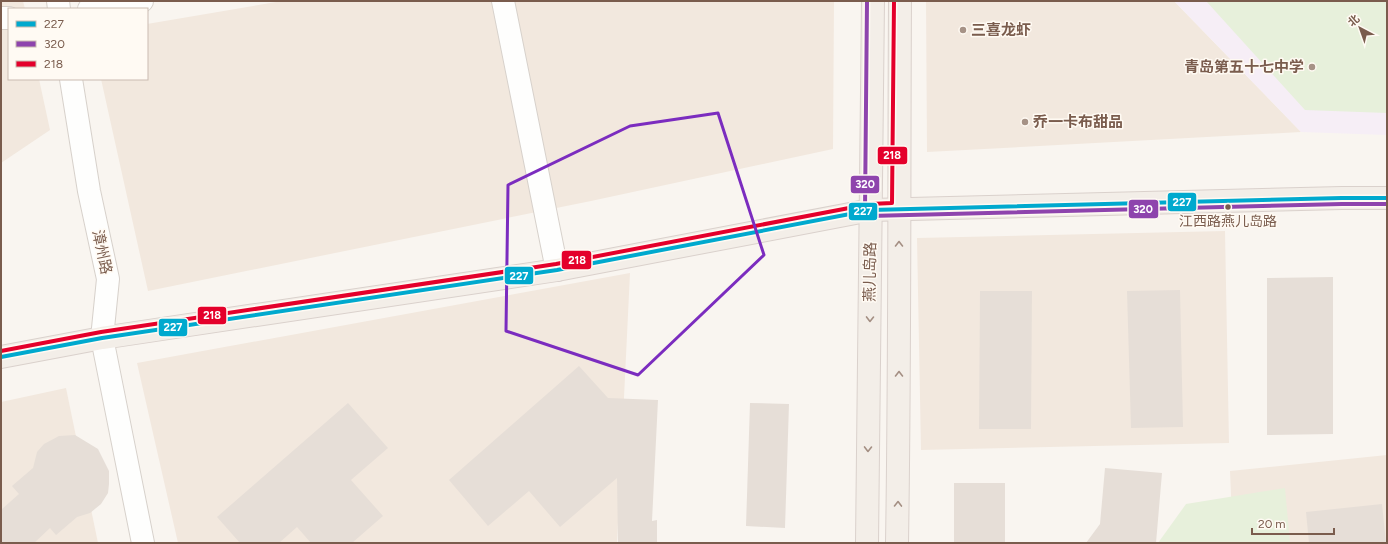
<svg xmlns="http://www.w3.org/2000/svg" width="1388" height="544" viewBox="0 0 1388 544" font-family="Figtree,'Noto Sans SC',sans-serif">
  <rect width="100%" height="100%" fill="#f9f5f0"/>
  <!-- residential -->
  <g fill="#f2e8de">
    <polygon points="1,1 23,1 25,9 9,9 9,79 39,79 50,130 1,163"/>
    <polygon points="282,1 834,1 833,149 591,201 148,291 101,79 147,79 147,24"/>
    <polygon points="926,1 1174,1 1301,132 927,152"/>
    <polygon points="1225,231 1229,443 921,450 917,238"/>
    <polygon points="630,273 617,543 178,543 137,363"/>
    <polygon points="66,388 98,543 1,543 1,402"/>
    <polygon points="1387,455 1387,543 1233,543 1230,471"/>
  </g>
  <!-- education -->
  <polygon fill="#f6eef6" points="1174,1 1387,1 1387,135 1301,132"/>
  <!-- green -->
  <g fill="#e7f0db">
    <polygon points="1206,1 1387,1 1387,113 1305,110"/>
    <polygon points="1285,488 1290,543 1158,543 1186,504"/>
  </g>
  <!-- building -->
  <g fill="#e6ded7">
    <polygon points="1333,277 1333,434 1267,435 1267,278"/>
    <polygon points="1180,290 1183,427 1131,428 1127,291"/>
    <polygon points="980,291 1032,291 1031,429 979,429"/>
    <polygon points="579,366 608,398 658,400 652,521 657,520 657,543 618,543 617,478 560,527 529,491 488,526 449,480"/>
    <polygon points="348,403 388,448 351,480 383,516 352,543 311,543 297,527 279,543 240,543 217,517"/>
    <polygon points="750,403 789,404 785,528 746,526"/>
    <polygon points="75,435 98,449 109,471 109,484 108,493 101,504 90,513 77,517 56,535 50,528 34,543 1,543 1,510 19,494 12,486 33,468 37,452 44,444 59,436"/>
    <polygon points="1105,468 1162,473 1156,543 1086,543 1100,524"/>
    <rect x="954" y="483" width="51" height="60"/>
    <polygon points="1382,504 1386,543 1309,543 1306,512"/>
  </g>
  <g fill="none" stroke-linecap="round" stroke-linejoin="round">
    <defs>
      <g id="minor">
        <polyline points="58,1 59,9"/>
        <polyline points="503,1 557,270"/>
        <polyline points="89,9 142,1"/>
        <polyline points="1,18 9,18"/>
        <polyline points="71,79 89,191 108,279 102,338 143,543"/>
      </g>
      <g id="major">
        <polyline points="1,357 102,338 557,270 871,210 1342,198 1387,198"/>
        <polyline points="867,543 873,1"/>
        <path d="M897,543C900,362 899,182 900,1"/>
      </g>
    </defs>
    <!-- minor casing -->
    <use href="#minor" stroke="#d7d1cb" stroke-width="24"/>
    <!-- major casing -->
    <use href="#major" stroke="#dad1cc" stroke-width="24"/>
    <!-- minor -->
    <use href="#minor" stroke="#fefefd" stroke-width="22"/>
    <!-- major -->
    <use href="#major" stroke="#f3eee8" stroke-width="22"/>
    <defs>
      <polyline id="bus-1" points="1,357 102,338 557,270 871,210 1342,198 1387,198"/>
      <polyline id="bus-2" points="867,1 865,210 866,213 869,216 1342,204 1387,204"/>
      <polyline id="bus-3" points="1,351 101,332 556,264 870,204 892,203 894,1"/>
    </defs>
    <!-- bus-1 casing -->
    <use href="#bus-1" stroke="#fffaf3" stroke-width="7"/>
    <!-- bus-2 casing -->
    <use href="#bus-2" stroke="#fffaf3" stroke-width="7"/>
    <!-- bus-3 casing -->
    <use href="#bus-3" stroke="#fffaf3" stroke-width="7"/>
    <!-- bus-1 -->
    <use href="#bus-1" stroke="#00a9ce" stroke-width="4"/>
    <!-- bus-2 -->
    <use href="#bus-2" stroke="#8e44ad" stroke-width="4"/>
    <!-- bus-3 -->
    <use href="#bus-3" stroke="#e4002b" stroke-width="4"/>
  </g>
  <!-- one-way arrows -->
  <defs><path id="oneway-chevron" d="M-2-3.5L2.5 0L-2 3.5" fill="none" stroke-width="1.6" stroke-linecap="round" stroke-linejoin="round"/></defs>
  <g stroke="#a48f83">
    <use href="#oneway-chevron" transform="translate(899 244) rotate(-90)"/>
    <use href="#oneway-chevron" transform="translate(870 319) rotate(91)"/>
    <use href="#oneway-chevron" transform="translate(899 374) rotate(-90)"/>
    <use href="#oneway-chevron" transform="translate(868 449) rotate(91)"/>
    <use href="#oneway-chevron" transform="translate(898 504) rotate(-89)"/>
  </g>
  <!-- marked area -->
  <path fill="none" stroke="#7b2cbf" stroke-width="3" stroke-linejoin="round" d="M718,113L764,255L638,375L506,331L508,185L630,126Z"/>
  <!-- markers -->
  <g fill="#a69286" stroke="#fffaf3" stroke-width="1.5">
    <circle cx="963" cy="30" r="4"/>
    <circle cx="1312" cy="67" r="4"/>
    <circle cx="1025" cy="122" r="4"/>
  </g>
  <circle fill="#7a5c4d" stroke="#fffaf3" stroke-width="1.5" cx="1228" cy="207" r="3.5"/>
  <g text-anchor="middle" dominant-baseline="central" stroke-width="3" stroke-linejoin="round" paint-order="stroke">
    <!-- bus labels -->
    <g font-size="14" fill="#7a5c4d" stroke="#fffaf3">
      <text x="1228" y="221">江西路燕儿岛路</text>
    </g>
    <!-- poi labels -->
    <g font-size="15" font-weight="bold" fill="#7a5c4d" stroke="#fffaf3" text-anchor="start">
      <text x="971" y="30">三喜龙虾</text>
      <text x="1304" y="67" text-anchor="end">青岛第五十七中学</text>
      <text x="1033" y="122">乔一卡布甜品</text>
    </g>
    <!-- street labels -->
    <g font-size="15" fill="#7a5c4d" stroke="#fffaf3">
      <text transform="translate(102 252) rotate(78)">漳州路</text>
      <text transform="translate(870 272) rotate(-89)">燕儿岛路</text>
    </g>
  </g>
  <g stroke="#fffaf3" stroke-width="1.5">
    <rect x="877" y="146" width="31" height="19" rx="4" fill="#e4002b"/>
    <rect x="850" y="175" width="30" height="19" rx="4" fill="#8e44ad"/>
    <rect x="1167" y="192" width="30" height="20" rx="4" fill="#00a9ce"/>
    <rect x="1128" y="199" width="31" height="20" rx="4" fill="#8e44ad"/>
    <rect x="848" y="202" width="30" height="19" rx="4" fill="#00a9ce"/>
    <rect x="561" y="250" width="31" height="20" rx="4" fill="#e4002b"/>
    <rect x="504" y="266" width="30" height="19" rx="4" fill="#00a9ce"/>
    <rect x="197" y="306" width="30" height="19" rx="4" fill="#e4002b"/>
    <rect x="158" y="318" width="30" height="19" rx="4" fill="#00a9ce"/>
  </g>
  <g font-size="11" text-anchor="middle" font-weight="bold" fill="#fff">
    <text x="892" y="159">218</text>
    <text x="865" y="188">320</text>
    <text x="1182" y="206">227</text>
    <text x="1143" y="213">320</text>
    <text x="863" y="215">227</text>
    <text x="577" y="264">218</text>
    <text x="519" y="280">227</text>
    <text x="212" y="319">218</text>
    <text x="173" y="331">227</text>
  </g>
  <!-- border -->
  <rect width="1388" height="544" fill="none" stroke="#7a5c4d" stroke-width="4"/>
  <!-- legend -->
  <rect x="8" y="8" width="140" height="72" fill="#fffaf3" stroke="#cabbb1"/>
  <rect x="16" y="21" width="20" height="6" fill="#00a9ce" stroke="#cabbb1"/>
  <text x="44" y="28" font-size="12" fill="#7a5c4d">227</text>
  <rect x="16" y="41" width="20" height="6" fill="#8e44ad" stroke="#cabbb1"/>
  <text x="44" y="48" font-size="12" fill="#7a5c4d">320</text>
  <rect x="16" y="61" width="20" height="6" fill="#e4002b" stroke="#cabbb1"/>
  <text x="44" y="68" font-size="12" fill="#7a5c4d">218</text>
  <!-- north arrow -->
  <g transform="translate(1360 28) rotate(319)" stroke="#fffaf3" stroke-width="3" paint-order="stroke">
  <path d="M0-3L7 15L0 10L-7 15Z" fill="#7a5c4d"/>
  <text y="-6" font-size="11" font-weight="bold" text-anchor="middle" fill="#7a5c4d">北</text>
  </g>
  <!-- scale -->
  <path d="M1252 528v6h82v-6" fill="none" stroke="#7a5c4d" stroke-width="2"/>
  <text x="1258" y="528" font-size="12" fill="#7a5c4d" stroke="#fffaf3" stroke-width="3" paint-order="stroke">20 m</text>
</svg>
